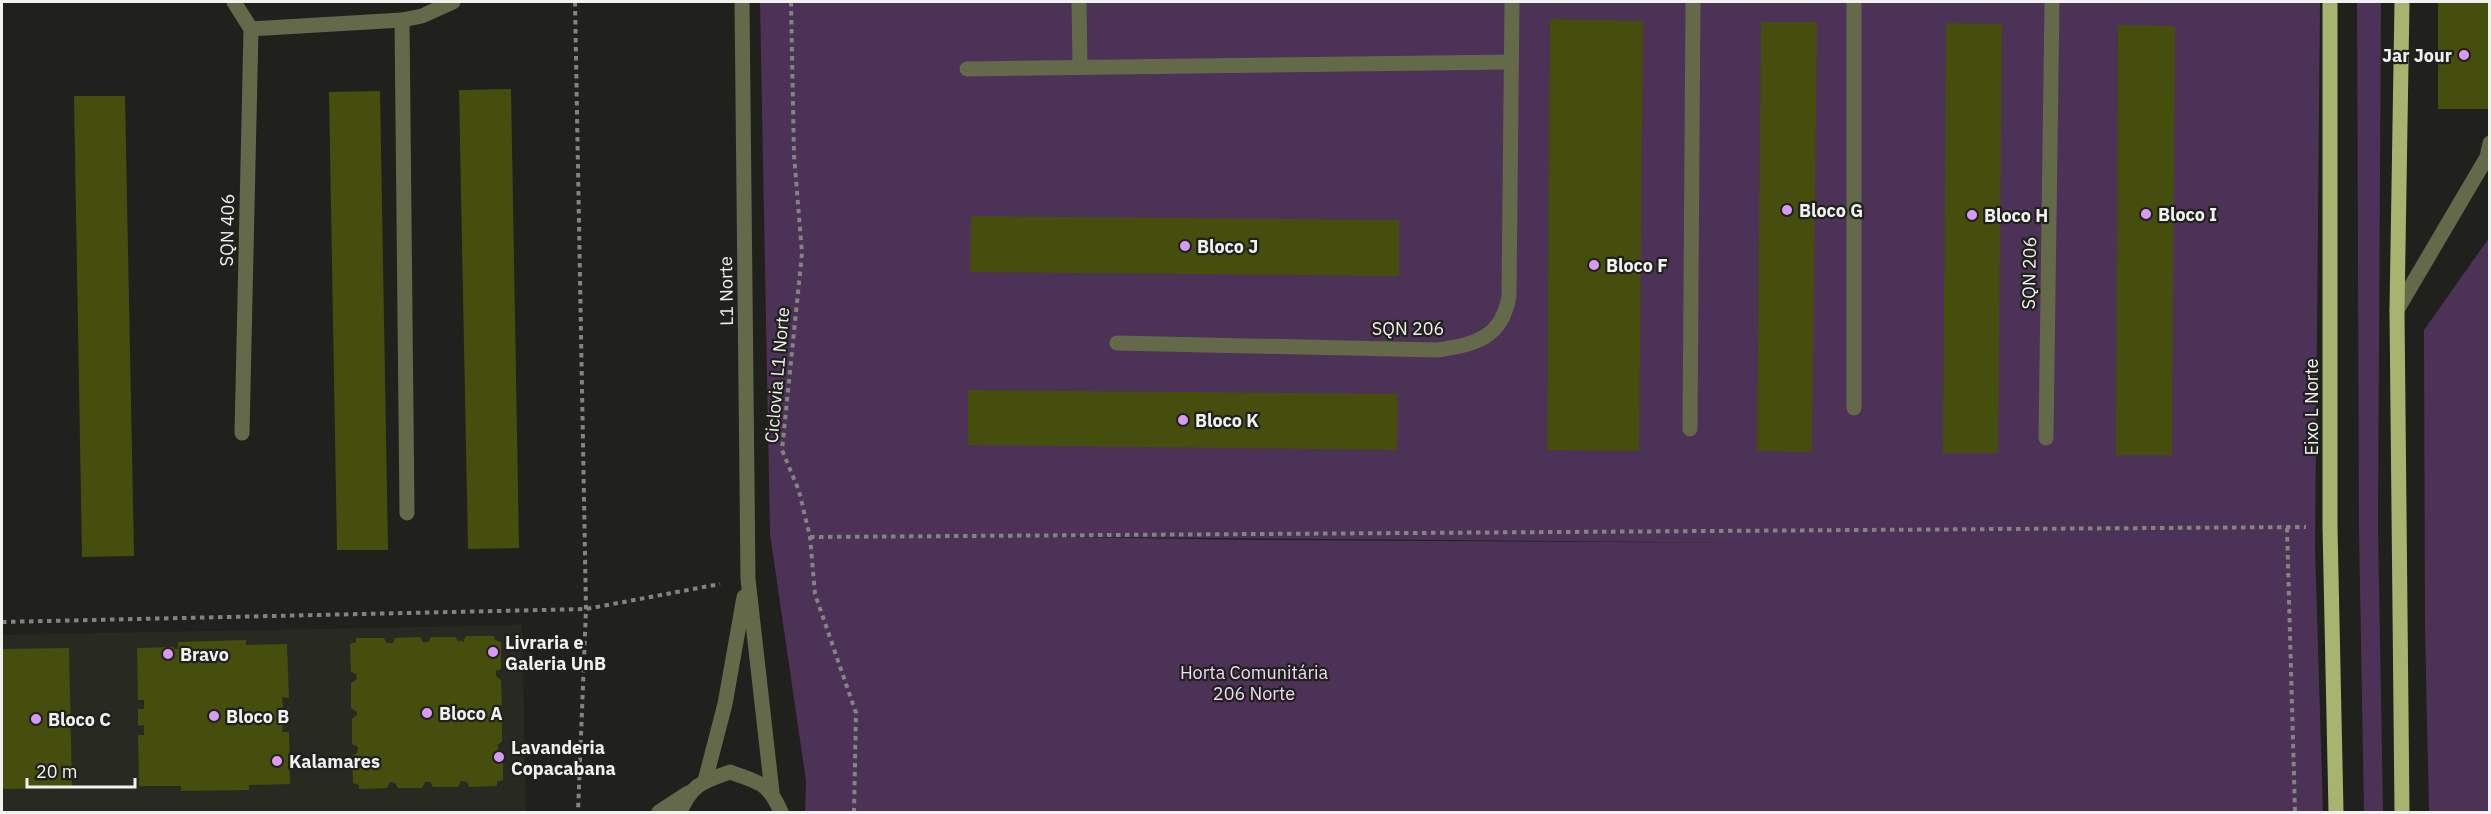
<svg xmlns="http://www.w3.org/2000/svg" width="2491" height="814" viewBox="0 0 2491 814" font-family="'IBM Plex Sans',sans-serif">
  <rect width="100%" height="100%" fill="#20201d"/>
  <!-- built -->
  <polygon fill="#282a21" points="522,625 526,812 2,812 2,635"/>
  <!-- green -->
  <g fill="#4b3256" fill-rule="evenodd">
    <path d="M760,2H2320L2315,548L2323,812H805L806,781L770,534ZM998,536L1773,543L1260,540Z"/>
    <polygon points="2357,2 2381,2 2378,525 2383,812 2364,812 2359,530"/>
    <polygon points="2489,238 2489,812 2429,812 2425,626 2424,330"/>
  </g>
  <!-- building -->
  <g fill="#454e0c">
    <rect x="2438" y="2" width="52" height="107"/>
    <polygon points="1550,19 1643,21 1639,451 1547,450"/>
    <polygon points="1761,22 1817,22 1812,452 1757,451"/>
    <polygon points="1946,23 2002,24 1998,453 1943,453"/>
    <polygon points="2118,25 2175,26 2172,455 2116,455"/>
    <polygon points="511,89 519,548 468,549 459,90"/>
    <polygon points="380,91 388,550 337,550 329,92"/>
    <polygon points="74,96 125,96 134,556 82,557"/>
    <polygon points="971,216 1399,220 1399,276 970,272"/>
    <polygon points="968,390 1398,394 1397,450 968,445"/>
    <polygon points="466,636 494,636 495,640 501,642 501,669 496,671 496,676 501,680 502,705 496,708 497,713 502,716 502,742 497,745 499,747 497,749 503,753 503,780 497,782 497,786 469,787 467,782 461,781 458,787 433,787 430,782 425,782 422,788 398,788 395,783 390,782 387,788 359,789 359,785 353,783 352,756 357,753 358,747 352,744 352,719 357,715 357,712 351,708 351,683 357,679 356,674 351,672 350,644 356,642 356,638 384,638 387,643 393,643 395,638 420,637 423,642 428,642 431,637 455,637 459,642 460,640 463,642"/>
    <polygon points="246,640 246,645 287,644 289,698 282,697 283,708 289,708 289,723 283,724 282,732 289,732 290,784 249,785 249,790 181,791 181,786 139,786 138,735 144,735 144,725 138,726 138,709 144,709 144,700 138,700 137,648 174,647 174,649 178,649 178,642"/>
    <polygon points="69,648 72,788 2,789 2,649"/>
  </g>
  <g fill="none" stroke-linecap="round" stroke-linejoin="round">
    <!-- path -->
    <g stroke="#838380" stroke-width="4" stroke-dasharray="4.5 4.5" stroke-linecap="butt">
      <polyline points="575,2 586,609 578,812"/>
      <polyline points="791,2 794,155 802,253 782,450 799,491 810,537 815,594 856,713 854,812"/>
      <polyline points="2287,528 2295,812"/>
      <polyline points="810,537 2306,527"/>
      <polyline points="2,622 586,609 720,584"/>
    </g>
    <!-- minor -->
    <g stroke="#636949" stroke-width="15">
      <polyline points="234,2 251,29 242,433"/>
      <polyline points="742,2 748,579 772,792"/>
      <polyline points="1079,2 1080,67"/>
      <polyline points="1854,2 1854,408"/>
      <polyline points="402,20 407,513"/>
      <polyline points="251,29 402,20 422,16 453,2"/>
      <polyline points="967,69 1510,62"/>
      <polyline points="2397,310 2487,157 2490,143"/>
      <path d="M1117,343L1438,350C1476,344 1502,338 1509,296L1512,2"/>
      <polyline points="1690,429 1693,2"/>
      <polyline points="2046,438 2052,2"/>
      <polyline points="705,781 725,704 744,597"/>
      <polyline points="659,812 688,793"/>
      <path d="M680,812C692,784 702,782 730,772C760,783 768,782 781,812"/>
    </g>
    <!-- major -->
    <g stroke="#a7b470" stroke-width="15">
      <polyline points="2330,2 2330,526 2336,812"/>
      <polyline points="2402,2 2397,310 2402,812"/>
    </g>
  </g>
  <!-- markers -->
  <g fill="#d99af7" stroke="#20201d" stroke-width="2">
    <circle cx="2464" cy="55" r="6"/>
    <circle cx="1787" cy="210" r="6"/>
    <circle cx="2146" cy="214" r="6"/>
    <circle cx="1972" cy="215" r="6"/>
    <circle cx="1185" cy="246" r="6"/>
    <circle cx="1594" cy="265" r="6"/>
    <circle cx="1183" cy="420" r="6"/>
    <circle cx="493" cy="652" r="6"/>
    <circle cx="168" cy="654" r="6"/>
    <circle cx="427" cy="713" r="6"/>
    <circle cx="214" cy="716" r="6"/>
    <circle cx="36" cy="719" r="6"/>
    <circle cx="499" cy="757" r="6"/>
    <circle cx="277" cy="761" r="6"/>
  </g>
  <g text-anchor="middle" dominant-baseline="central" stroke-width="4.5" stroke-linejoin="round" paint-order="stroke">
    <!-- poi labels -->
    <g font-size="18" font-weight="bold" fill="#f1f2ef" stroke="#20201d" text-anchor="start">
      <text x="2452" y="55" text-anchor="end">Jar Jour</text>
      <text x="1799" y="210">Bloco G</text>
      <text x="2158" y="214">Bloco I</text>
      <text x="1984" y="215">Bloco H</text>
      <text x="1197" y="246">Bloco J</text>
      <text x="1606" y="265">Bloco F</text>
      <text x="1195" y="420">Bloco K</text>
      <text x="505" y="642">Livraria e<tspan x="505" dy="21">Galeria UnB</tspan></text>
      <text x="180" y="654">Bravo</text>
      <text x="439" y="713">Bloco A</text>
      <text x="226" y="716">Bloco B</text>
      <text x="48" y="719">Bloco C</text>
      <text x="511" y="747">Lavanderia<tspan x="511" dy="21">Copacabana</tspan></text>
      <text x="289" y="761">Kalamares</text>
    </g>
    <!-- street labels -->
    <g font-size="18" fill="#f1f2ef" stroke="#20201d">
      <text transform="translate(227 230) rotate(-89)">SQN 406</text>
      <text transform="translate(2029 273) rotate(-89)">SQN 206</text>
      <text transform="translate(726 291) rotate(-91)">L1 Norte</text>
      <text x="1408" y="328">SQN 206</text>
      <text transform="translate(777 375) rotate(-85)">Ciclovia L1 Norte</text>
      <text transform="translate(2311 407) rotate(-90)">Eixo L Norte</text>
    </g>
    <!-- park labels -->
    <g font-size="18" fill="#f0d8fc" stroke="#20201d">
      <text x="1254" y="672">Horta Comunitária<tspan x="1254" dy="21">206 Norte</tspan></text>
    </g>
  </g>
  <!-- border -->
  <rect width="2491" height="814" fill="none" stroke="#f1f2ef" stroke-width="6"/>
  <!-- scale -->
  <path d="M27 778v9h108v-9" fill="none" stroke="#f1f2ef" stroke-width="3"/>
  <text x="36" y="778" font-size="18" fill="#f1f2ef" stroke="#20201d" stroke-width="4.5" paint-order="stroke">20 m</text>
</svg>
